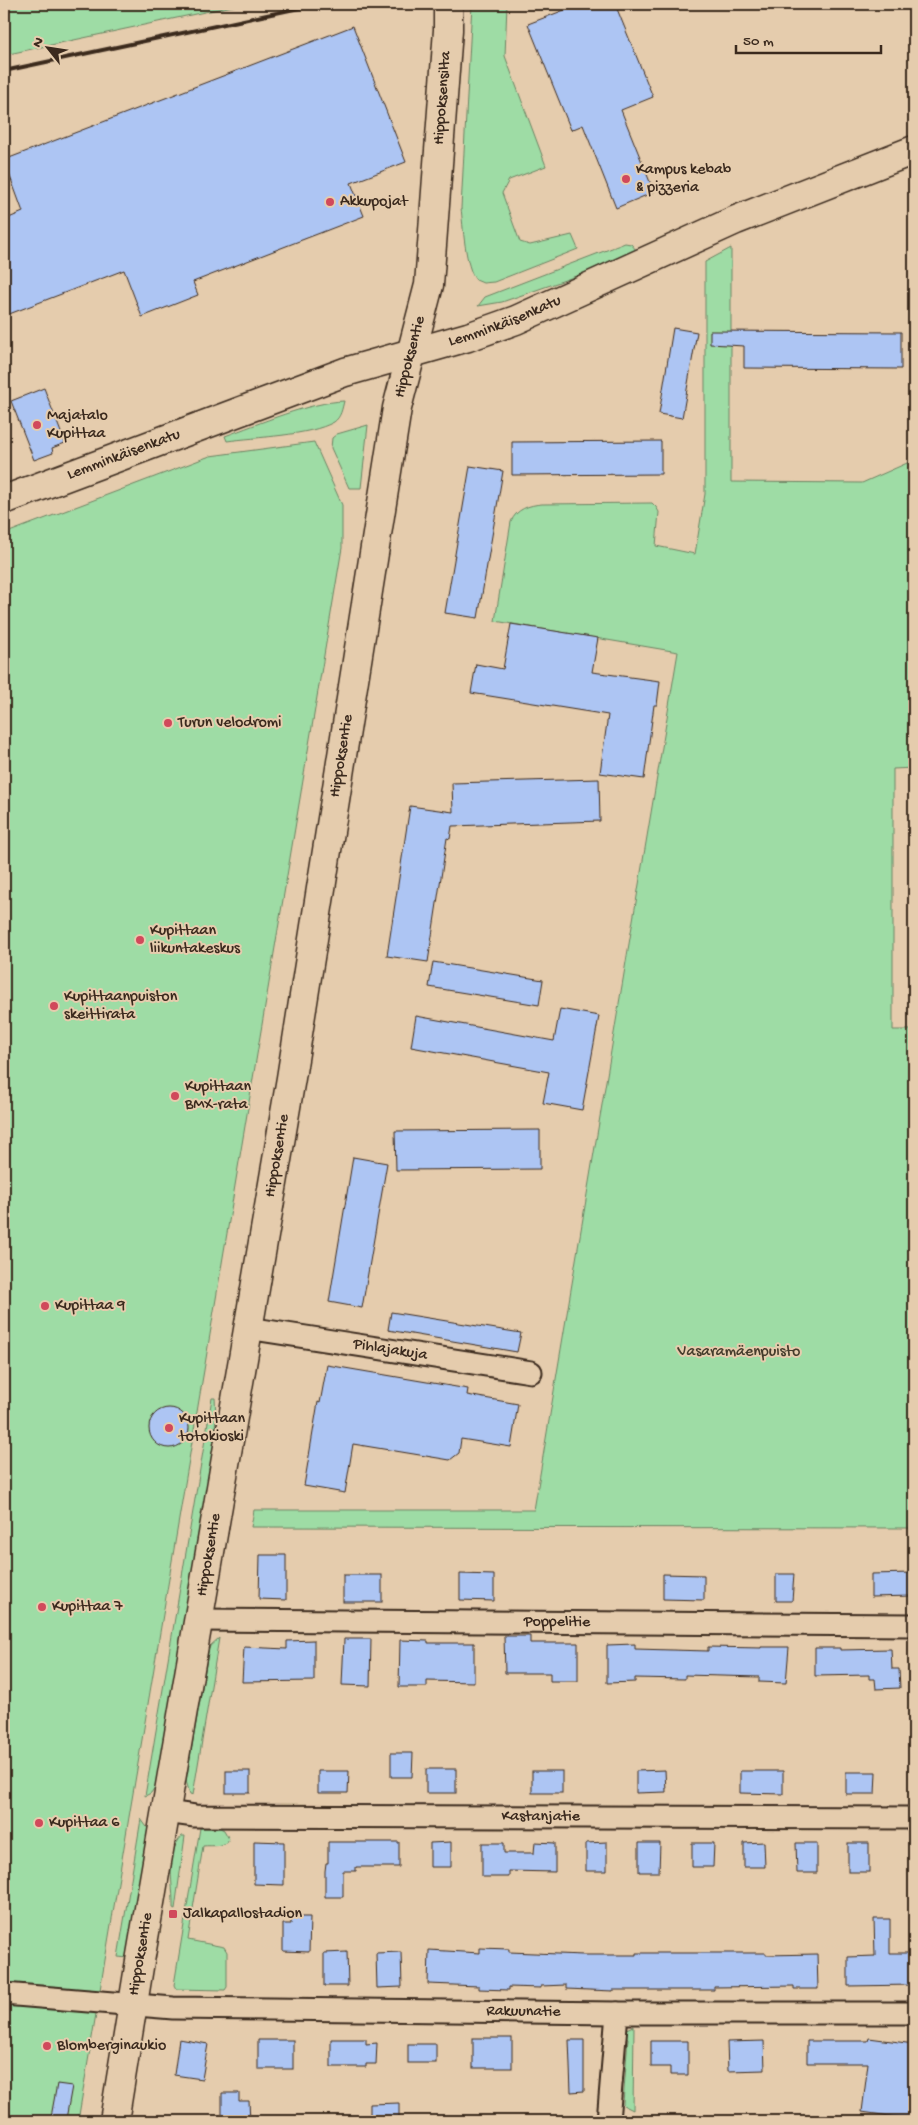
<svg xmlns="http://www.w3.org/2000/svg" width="918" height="2125" viewBox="0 0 918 2125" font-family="'Gochi Hand',sans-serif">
  <rect width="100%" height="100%" fill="#e5ccad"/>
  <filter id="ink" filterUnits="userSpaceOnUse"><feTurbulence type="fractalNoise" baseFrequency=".02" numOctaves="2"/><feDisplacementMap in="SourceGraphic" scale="10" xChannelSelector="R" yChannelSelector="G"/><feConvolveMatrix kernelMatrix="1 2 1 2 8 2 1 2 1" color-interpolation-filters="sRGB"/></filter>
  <g filter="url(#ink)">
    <!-- green -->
    <g fill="#9edca5" stroke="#6c8362">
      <polygon points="4,4 242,4 4,55"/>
      <path d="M472,4H507L505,56L546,166L509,180L502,193L520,242L530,245L572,235L578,249L494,282L483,283L476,280C465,268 463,224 461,208Z"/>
      <polygon points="625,243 631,244 637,251 585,273 502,302 478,306 485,297"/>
      <path d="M731,248V482L862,483L914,460V768L893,769V1030H914V1528L251,1527L254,1510H534L678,652L495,621L511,522C516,509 529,505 542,504L652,503L656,507L659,512L656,546L695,554L705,494V262Z"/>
      <path d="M344,401C342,409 341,417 334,422C309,436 256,437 227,441L225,436C258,424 310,402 344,401Z"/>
      <polygon points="368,425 361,488 349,488 331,448 332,438 337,434"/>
      <polygon points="314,442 342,505 342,548 78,2121 4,2121 4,534 210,456"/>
      <polygon points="212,1398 215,1398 216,1416 213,1452 157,1784 151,1793 145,1796"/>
      <polygon points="219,1638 193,1795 190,1794 186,1781 208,1653 210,1646"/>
      <polygon points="141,1819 149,1830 128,1958 118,1957"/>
      <path d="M200,1828H220L224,1830L229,1839C224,1848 212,1845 203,1846L188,1940L224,1947L227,1952V1987L225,1990L176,1989L174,1985Z"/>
      <path d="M182,1836H185L175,1909L173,1908C174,1885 164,1855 182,1836Z"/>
      <polygon points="634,2026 633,2110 623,2105 623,2103 628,2038 626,2037 625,2030"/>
    </g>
    <!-- building -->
    <g fill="#adc5f3" stroke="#3b2a1e">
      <polygon points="580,4 615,4 653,97 621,110 654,192 616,208 583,125 571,130 528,24"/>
      <polygon points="353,26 406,162 351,183 364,216 193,282 198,295 142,317 124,270 4,316 4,220 23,212 4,160"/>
      <polygon points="673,328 697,332 682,418 659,414"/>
      <polygon points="710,331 901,332 901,369 744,368 744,346 710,344"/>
      <polygon points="44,388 65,443 52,448 53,453 34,460 11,401"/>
      <polygon points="661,441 661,474 512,475 512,442"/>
      <polygon points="470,466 503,471 478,618 445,613"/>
      <polygon points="511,624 598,638 592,672 660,681 657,705 654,705 644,779 600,773 608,715 471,693 476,664 503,669"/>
      <polygon points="599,779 600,821 452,826 450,839 447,838 428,962 387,956 410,806 453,812 452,783"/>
      <polygon points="433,962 543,980 539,1005 429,987"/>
      <polygon points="560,1009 599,1016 582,1110 543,1103 549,1072 411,1047 416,1016 554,1041"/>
      <polygon points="540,1130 540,1169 396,1170 395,1131"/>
      <polygon points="353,1157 387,1163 362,1308 329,1302"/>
      <polygon points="391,1312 521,1333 517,1352 388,1330"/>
      <polygon points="327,1365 468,1389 467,1395 518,1404 511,1447 461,1439 459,1453 450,1460 353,1444 345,1493 304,1486 318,1402 320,1403"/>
      <circle cx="169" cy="1428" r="20"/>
      <polygon points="260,1555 286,1555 286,1600 259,1599"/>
      <polygon points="912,1573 912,1596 871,1597 871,1574"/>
      <polygon points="460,1574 494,1575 494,1601 460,1600"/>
      <polygon points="663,1574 704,1575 704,1600 663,1599"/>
      <polygon points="776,1574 794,1574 792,1601 776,1601"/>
      <rect x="343" y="1575" width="39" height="27"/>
      <polygon points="504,1636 530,1636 530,1643 578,1643 578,1681 550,1681 550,1673 505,1673"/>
      <polygon points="344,1639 371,1639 370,1686 342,1685"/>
      <polygon points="314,1640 314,1681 242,1682 244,1647 287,1649 287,1641"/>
      <polygon points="400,1640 428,1641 428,1643 474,1643 474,1682 427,1681 427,1687 399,1687"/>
      <polygon points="635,1644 635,1649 708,1651 708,1647 761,1648 761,1647 789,1647 786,1683 759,1682 759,1677 685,1675 685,1679 635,1678 635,1682 607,1683 607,1645"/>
      <polygon points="815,1648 840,1648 840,1650 891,1649 892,1669 899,1669 900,1688 876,1689 875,1679 869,1679 869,1675 815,1676"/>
      <polygon points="391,1753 413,1753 412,1777 391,1777"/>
      <rect x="426" y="1769" width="30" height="24"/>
      <polygon points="665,1770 666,1792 636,1793 636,1771"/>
      <rect x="226" y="1771" width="24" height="22"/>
      <polygon points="318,1771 349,1771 348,1793 318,1793"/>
      <rect x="532" y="1771" width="30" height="22"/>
      <polygon points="740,1771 783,1771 783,1794 740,1793"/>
      <polygon points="846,1772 876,1772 875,1794 846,1794"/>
      <polygon points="254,1841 284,1842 284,1885 254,1884"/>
      <polygon points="328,1842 399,1842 399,1867 356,1867 356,1871 343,1871 343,1897 325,1897 325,1871 326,1863 328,1863"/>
      <polygon points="451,1842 451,1867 430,1867 430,1843"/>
      <polygon points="535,1842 555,1843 555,1872 509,1871 509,1877 482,1877 482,1843 504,1843 504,1853 534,1853"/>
      <polygon points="607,1842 607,1871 586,1871 586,1843"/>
      <polygon points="764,1842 765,1867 744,1867 744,1843"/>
      <polygon points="639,1843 660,1843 659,1872 639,1872"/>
      <polygon points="692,1843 714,1843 713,1867 692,1867"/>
      <polygon points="796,1843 817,1843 817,1873 797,1873"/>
      <rect x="848" y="1843" width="21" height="29"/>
      <polygon points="291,1917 310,1917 309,1952 283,1951 283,1924 291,1924"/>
      <polygon points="874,1919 890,1919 890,1953 914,1953 914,1985 848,1986 848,1957 875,1956"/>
      <polygon points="480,1948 509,1949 509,1952 583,1955 636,1955 636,1953 766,1953 766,1955 817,1954 818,1989 794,1989 794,1986 714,1987 714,1990 613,1990 613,1991 566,1989 566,1985 541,1986 541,1988 509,1987 509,1990 479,1989 479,1986 428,1984 429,1950 480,1953"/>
      <polygon points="347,1952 348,1986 324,1986 324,1953"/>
      <polygon points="401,1952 402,1987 377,1988 376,1953"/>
      <rect x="473" y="2038" width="39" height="30"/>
      <polygon points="869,2038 914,2044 914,2096 910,2119 862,2112 868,2063 807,2063 807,2041 868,2041"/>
      <polygon points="179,2039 208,2044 202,2079 174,2075"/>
      <polygon points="331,2039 366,2039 366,2044 377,2043 376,2064 366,2064 366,2067 331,2067"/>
      <rect x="258" y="2040" width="35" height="29"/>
      <polygon points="569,2040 584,2040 584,2091 571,2092"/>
      <polygon points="651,2041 688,2041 688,2075 670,2075 670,2067 651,2067"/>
      <polygon points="764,2041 765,2070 728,2071 727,2042"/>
      <rect x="408" y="2044" width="28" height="19"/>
      <polygon points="57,2084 72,2086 66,2119 51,2117"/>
      <polygon points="222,2093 239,2093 239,2101 249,2101 250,2121 222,2121"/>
      <polygon points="399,2103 399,2121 370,2121 370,2104"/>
    </g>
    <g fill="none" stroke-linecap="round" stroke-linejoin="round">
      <defs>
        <g id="minor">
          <path id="s1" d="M248,1328L531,1372"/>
          <path id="s2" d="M199,1620L914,1625"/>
          <path id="s3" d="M166,1812L195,1816L914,1818"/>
          <path id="s4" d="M4,1994L173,2008L617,2013H914"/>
          <polyline points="608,2121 617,2013"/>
        </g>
        <g id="tertiary">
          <path id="s5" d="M4,500L345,372L468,337L516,320L736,220L914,150"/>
          <path id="s6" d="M114,2121L139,1967L291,1078L397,408L429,285L448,30V4"/>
        </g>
      </defs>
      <!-- minor casing -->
      <use href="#minor" stroke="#3b2a1e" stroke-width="25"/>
      <!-- tertiary casing -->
      <use href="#tertiary" stroke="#3b2a1e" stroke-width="31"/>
      <!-- minor -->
      <use href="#minor" stroke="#e5ccad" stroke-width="21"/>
      <!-- tertiary -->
      <use href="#tertiary" stroke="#e5ccad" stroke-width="28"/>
      <!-- rail -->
      <polyline stroke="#3b2a1e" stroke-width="4" points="4,71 318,4"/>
    </g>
  </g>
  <!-- markers -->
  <g fill="#d1495b" stroke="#e5ccad" stroke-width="2">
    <circle cx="626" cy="179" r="5"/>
    <circle cx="330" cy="202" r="5"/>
    <circle cx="37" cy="425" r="5"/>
    <circle cx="168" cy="723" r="5"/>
    <circle cx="140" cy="940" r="5"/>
    <circle cx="54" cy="1006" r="5"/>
    <circle cx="175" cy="1096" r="5"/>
    <circle cx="45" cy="1306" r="5"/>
    <circle cx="169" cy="1428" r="5"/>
    <circle cx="42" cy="1607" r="5"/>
    <circle cx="39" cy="1823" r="5"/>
    <rect x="168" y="1909" width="10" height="10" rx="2.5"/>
    <circle cx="47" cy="2046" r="5"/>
  </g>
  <g text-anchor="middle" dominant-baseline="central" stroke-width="4" stroke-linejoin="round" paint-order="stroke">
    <!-- street labels -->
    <g font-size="16" fill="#3b2a1e" stroke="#e5ccad">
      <text stroke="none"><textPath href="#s6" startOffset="2051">Hippoksensilta</textPath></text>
      <text stroke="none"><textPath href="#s5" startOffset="532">Lemminkäisenkatu</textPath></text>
      <text stroke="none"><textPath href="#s6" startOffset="1789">Hippoksentie</textPath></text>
      <text stroke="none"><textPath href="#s5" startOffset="128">Lemminkäisenkatu</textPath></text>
      <text stroke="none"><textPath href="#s6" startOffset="1384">Hippoksentie</textPath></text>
      <text stroke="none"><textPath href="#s6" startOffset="979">Hippoksentie</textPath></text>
      <text stroke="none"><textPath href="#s1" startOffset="144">Pihlajakuja</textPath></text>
      <text stroke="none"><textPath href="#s6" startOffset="574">Hippoksentie</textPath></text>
      <text stroke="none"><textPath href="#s2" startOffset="358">Poppelitie</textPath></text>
      <text stroke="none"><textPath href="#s3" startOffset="375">Kastanjatie</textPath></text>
      <text stroke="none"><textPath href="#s6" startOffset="169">Hippoksentie</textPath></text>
      <text stroke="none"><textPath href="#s4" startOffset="520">Rakuunatie</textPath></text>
    </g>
    <!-- poi labels -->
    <g font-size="16" fill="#3b2a1e" stroke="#e5ccad" text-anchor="start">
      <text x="636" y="170">Kampus kebab<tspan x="636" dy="18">&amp; pizzeria</tspan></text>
      <text x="340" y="202">Akkupojat</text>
      <text x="47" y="416">Majatalo<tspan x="47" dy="18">Kupittaa</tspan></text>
      <text x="178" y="723">Turun velodromi</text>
      <text x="150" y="931">Kupittaan<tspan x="150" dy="18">liikuntakeskus</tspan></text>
      <text x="64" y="997">Kupittaanpuiston<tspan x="64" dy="18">skeittirata</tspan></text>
      <text x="185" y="1087">Kupittaan<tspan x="185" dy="18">BMX-rata</tspan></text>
      <text x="55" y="1306">Kupittaa 9</text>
      <text x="179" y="1419">Kupittaan<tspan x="179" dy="18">totokioski</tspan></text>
      <text x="52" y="1607">Kupittaa 7</text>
      <text x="49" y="1823">Kupittaa 6</text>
      <text x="183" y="1914">Jalkapallostadion</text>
      <text x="57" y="2046">Blomberginaukio</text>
    </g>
    <!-- park labels -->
    <g font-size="16" fill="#453c2c" stroke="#e5ccad">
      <text x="739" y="1352">Vasaramäenpuisto</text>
    </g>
  </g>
  <!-- margin -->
  <rect width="918" height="2125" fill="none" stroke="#e5ccad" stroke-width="20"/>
  <rect x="10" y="10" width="898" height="2105" fill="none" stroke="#3b2a1e" stroke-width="2" filter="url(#ink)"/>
  <!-- north arrow -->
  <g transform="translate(48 48) rotate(300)" stroke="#e5ccad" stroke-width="4" paint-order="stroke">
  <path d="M0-4L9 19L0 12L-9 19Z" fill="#3b2a1e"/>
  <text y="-8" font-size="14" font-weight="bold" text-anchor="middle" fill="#3b2a1e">N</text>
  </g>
  <!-- scale -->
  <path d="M736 45v8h145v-8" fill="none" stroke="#3b2a1e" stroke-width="2.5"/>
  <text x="743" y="45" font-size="15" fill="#3b2a1e" stroke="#e5ccad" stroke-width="4" paint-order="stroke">50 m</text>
</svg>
